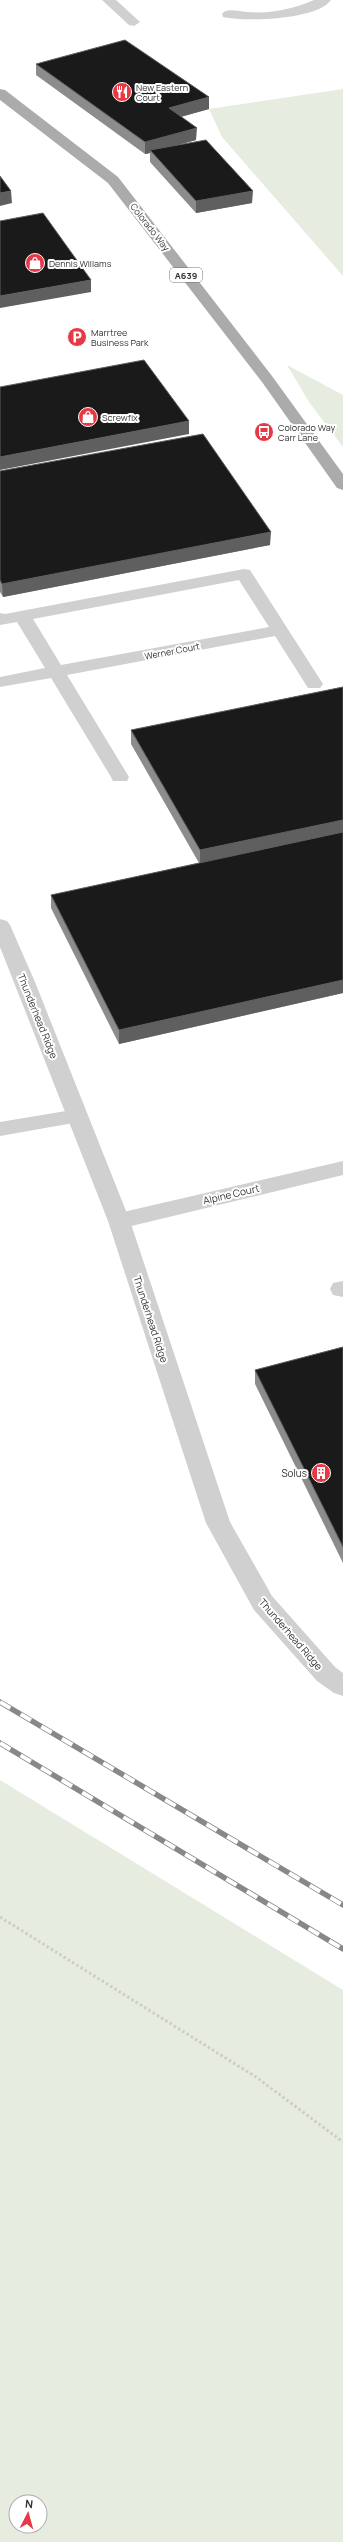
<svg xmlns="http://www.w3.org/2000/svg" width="343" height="2542" viewBox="0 0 343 2542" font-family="Manrope,sans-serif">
  <rect width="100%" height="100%" fill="#fff"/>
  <!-- green -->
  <g fill="#e6ecdf" fill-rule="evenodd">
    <polygon points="343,89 343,276 222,137 209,109"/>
    <polygon points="287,365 343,395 343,447 309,402"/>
    <path d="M0,1780L343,1990V2542H0ZM16,2502H40V2526H16Z"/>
  </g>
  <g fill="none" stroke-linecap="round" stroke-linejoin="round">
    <!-- path -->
    <polyline stroke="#cdcdcd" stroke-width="3" stroke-dasharray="2.5 2.5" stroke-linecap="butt" points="0,1917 256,2077 343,2142"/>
    <!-- service -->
    <g fill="#d0d0d0" fill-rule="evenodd">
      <polygon points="102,0 116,0 140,22 134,26 129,25"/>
      <path d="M314,0H331C317,20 246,22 223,17L222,14C226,7 240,12 248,12C271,14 293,9 314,0Z"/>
      <path d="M244,569L250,570L323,684L320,688H308L275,636L67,675L129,777L127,781H113L111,777L51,678L0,687V677L45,668L17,622L0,625V613L5,614ZM239,580L269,627L61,665L33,619Z"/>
      <polygon points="78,1109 85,1111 88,1116 85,1121 0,1136 0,1122"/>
      <polygon points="343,1161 343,1175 119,1229 111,1226 108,1221 111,1216 119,1213"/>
      <polygon points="343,1281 343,1297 333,1295 330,1289 333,1283"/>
    </g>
    <!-- minor -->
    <polygon fill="#d0d0d0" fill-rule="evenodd" points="0,919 7,921 10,925 35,982 130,1221 230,1522 272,1596 335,1667 343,1673 343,1696 334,1693 317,1681 254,1610 206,1523 108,1221 0,947"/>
    <!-- primary -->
    <polygon fill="#ababab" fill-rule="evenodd" points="0,89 5,90 118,177 272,376 343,474 343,490 337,488 262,382 108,183 0,100"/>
    <defs>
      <g id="rail">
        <polyline points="0,1702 343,1905"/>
        <polyline points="0,1743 343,1949"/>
      </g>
    </defs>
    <!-- rail casing -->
    <use href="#rail" stroke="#888" stroke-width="5.5"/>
    <!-- rail -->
    <use href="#rail" stroke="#fff" stroke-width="4" stroke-dasharray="12" stroke-linecap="butt"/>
  </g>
  <!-- wall -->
  <g fill="#8c8c8c">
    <polygon points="36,64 209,97 209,109 181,117 196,140 178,145 252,203 196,213 150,162 150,153 145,154 36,75"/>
    <polygon points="0,471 270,545 3,597 0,592"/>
    <polygon points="343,687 343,993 119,1044 51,908 51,895 199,863 131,744 131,730"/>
    <polygon points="343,1347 343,1563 255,1384 255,1370"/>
  </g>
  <!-- shaded-wall -->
  <g fill="#5f5f5f">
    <polygon points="209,97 209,109 169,120 169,108"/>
    <polygon points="197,128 196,140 152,152 150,150 150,153 145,154 145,142"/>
    <polygon points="11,191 12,203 0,206 0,193"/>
    <polygon points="253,191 252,203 196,213 196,201"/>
    <polygon points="91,280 91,292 0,308 0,296"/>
    <polygon points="189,421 189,434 0,470 0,457"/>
    <polygon points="271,532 270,545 3,597 2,584"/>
    <polygon points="343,820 343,833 200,864 200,850"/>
    <polygon points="343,980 343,993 119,1044 119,1030"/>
  </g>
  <!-- building -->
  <g fill="#1a1a1a" stroke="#5f5f5f">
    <polygon points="125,40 209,97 169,108 197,128 145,142 36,64"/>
    <polygon points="206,140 253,191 196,201 150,150"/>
    <polygon points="0,176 11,191 0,193"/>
    <polygon points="43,213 91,280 0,296 0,221"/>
    <polygon points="144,360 189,421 0,457 0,387"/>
    <polygon points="203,434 271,532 2,584 0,580 0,471"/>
    <polygon points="343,687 343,820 200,850 131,730"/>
    <polygon points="343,832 343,980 119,1030 51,895"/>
    <polygon points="343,1347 343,1547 255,1370"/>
  </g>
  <!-- icons -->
  <defs>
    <symbol id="restaurant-disc" viewBox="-11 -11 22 22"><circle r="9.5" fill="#e63946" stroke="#fff"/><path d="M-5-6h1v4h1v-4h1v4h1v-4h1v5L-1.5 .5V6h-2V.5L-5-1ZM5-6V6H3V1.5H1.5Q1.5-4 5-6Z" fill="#fff"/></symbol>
    <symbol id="shop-disc" viewBox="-11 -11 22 22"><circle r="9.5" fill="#e63946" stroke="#fff"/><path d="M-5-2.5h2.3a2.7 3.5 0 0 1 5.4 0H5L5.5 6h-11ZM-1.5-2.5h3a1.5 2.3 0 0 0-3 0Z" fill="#fff"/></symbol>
    <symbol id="parking-disc" viewBox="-11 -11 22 22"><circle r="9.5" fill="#e63946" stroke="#fff"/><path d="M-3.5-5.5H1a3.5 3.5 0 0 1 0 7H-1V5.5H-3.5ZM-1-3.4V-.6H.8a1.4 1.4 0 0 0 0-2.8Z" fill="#fff"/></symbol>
    <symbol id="bus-disc" viewBox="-11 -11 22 22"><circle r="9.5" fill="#e63946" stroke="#fff"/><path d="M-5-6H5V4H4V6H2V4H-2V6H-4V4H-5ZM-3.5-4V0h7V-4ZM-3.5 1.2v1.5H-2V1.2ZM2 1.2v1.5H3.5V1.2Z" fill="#fff"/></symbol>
    <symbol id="building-disc" viewBox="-11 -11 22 22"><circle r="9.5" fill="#e63946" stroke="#fff"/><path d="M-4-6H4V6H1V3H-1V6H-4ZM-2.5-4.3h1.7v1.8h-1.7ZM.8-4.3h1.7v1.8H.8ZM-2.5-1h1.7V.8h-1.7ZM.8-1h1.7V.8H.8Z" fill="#fff"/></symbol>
  </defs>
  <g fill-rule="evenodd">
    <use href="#restaurant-disc" x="111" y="81" width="22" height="22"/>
    <use href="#shop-disc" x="24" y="252" width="22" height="22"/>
    <use href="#parking-disc" x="66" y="326" width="22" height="22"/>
    <use href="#shop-disc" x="77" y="406" width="22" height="22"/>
    <use href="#bus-disc" x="253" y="421" width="22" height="22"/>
    <use href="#building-disc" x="310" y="1462" width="22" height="22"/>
  </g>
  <g text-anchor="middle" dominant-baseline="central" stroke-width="4" stroke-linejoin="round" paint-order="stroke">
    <!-- far-poi labels -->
    <g font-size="9" fill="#333" stroke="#fff" text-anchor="start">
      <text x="136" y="87">New Eastern<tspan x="136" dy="10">Court</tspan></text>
      <text x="49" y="263">Dennis Willams</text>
      <text x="91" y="332">Marrtree<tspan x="91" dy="10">Business Park</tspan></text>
      <text x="102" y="417">Screwfix</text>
      <text x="278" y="427">Colorado Way<tspan x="278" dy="10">Carr Lane</tspan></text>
    </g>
    <!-- far-street labels -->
    <g font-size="9" fill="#333" stroke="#fff">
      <text transform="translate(150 227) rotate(52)">Colorado Way</text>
      <text transform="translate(172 651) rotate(-11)">Werner Court</text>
    </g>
    <!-- shield labels -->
    <rect fill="#fff" stroke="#707070" stroke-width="1" x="170" y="268" width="32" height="14" rx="3"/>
    <g font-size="9" font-weight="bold" fill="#333">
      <text x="186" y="275">A639</text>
    </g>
    <!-- street labels -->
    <g font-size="10" fill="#333" stroke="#fff">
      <text transform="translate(38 1016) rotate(68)">Thunderhead Ridge</text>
      <text transform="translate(231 1194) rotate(-13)">Alpine Court</text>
      <text transform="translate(151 1319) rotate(72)">Thunderhead Ridge</text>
      <text transform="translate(291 1634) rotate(49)">Thunderhead Ridge</text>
    </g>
    <!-- poi labels -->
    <g font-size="10" fill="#333" stroke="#fff" text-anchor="end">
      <text x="307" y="1473">Solus</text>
    </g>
  </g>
  <!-- north arrow -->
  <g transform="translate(28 2514) rotate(6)"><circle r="19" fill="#ffffff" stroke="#adadad"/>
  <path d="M0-3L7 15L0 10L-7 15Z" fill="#e63946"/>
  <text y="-6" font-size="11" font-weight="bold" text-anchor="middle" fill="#333333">N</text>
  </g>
</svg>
